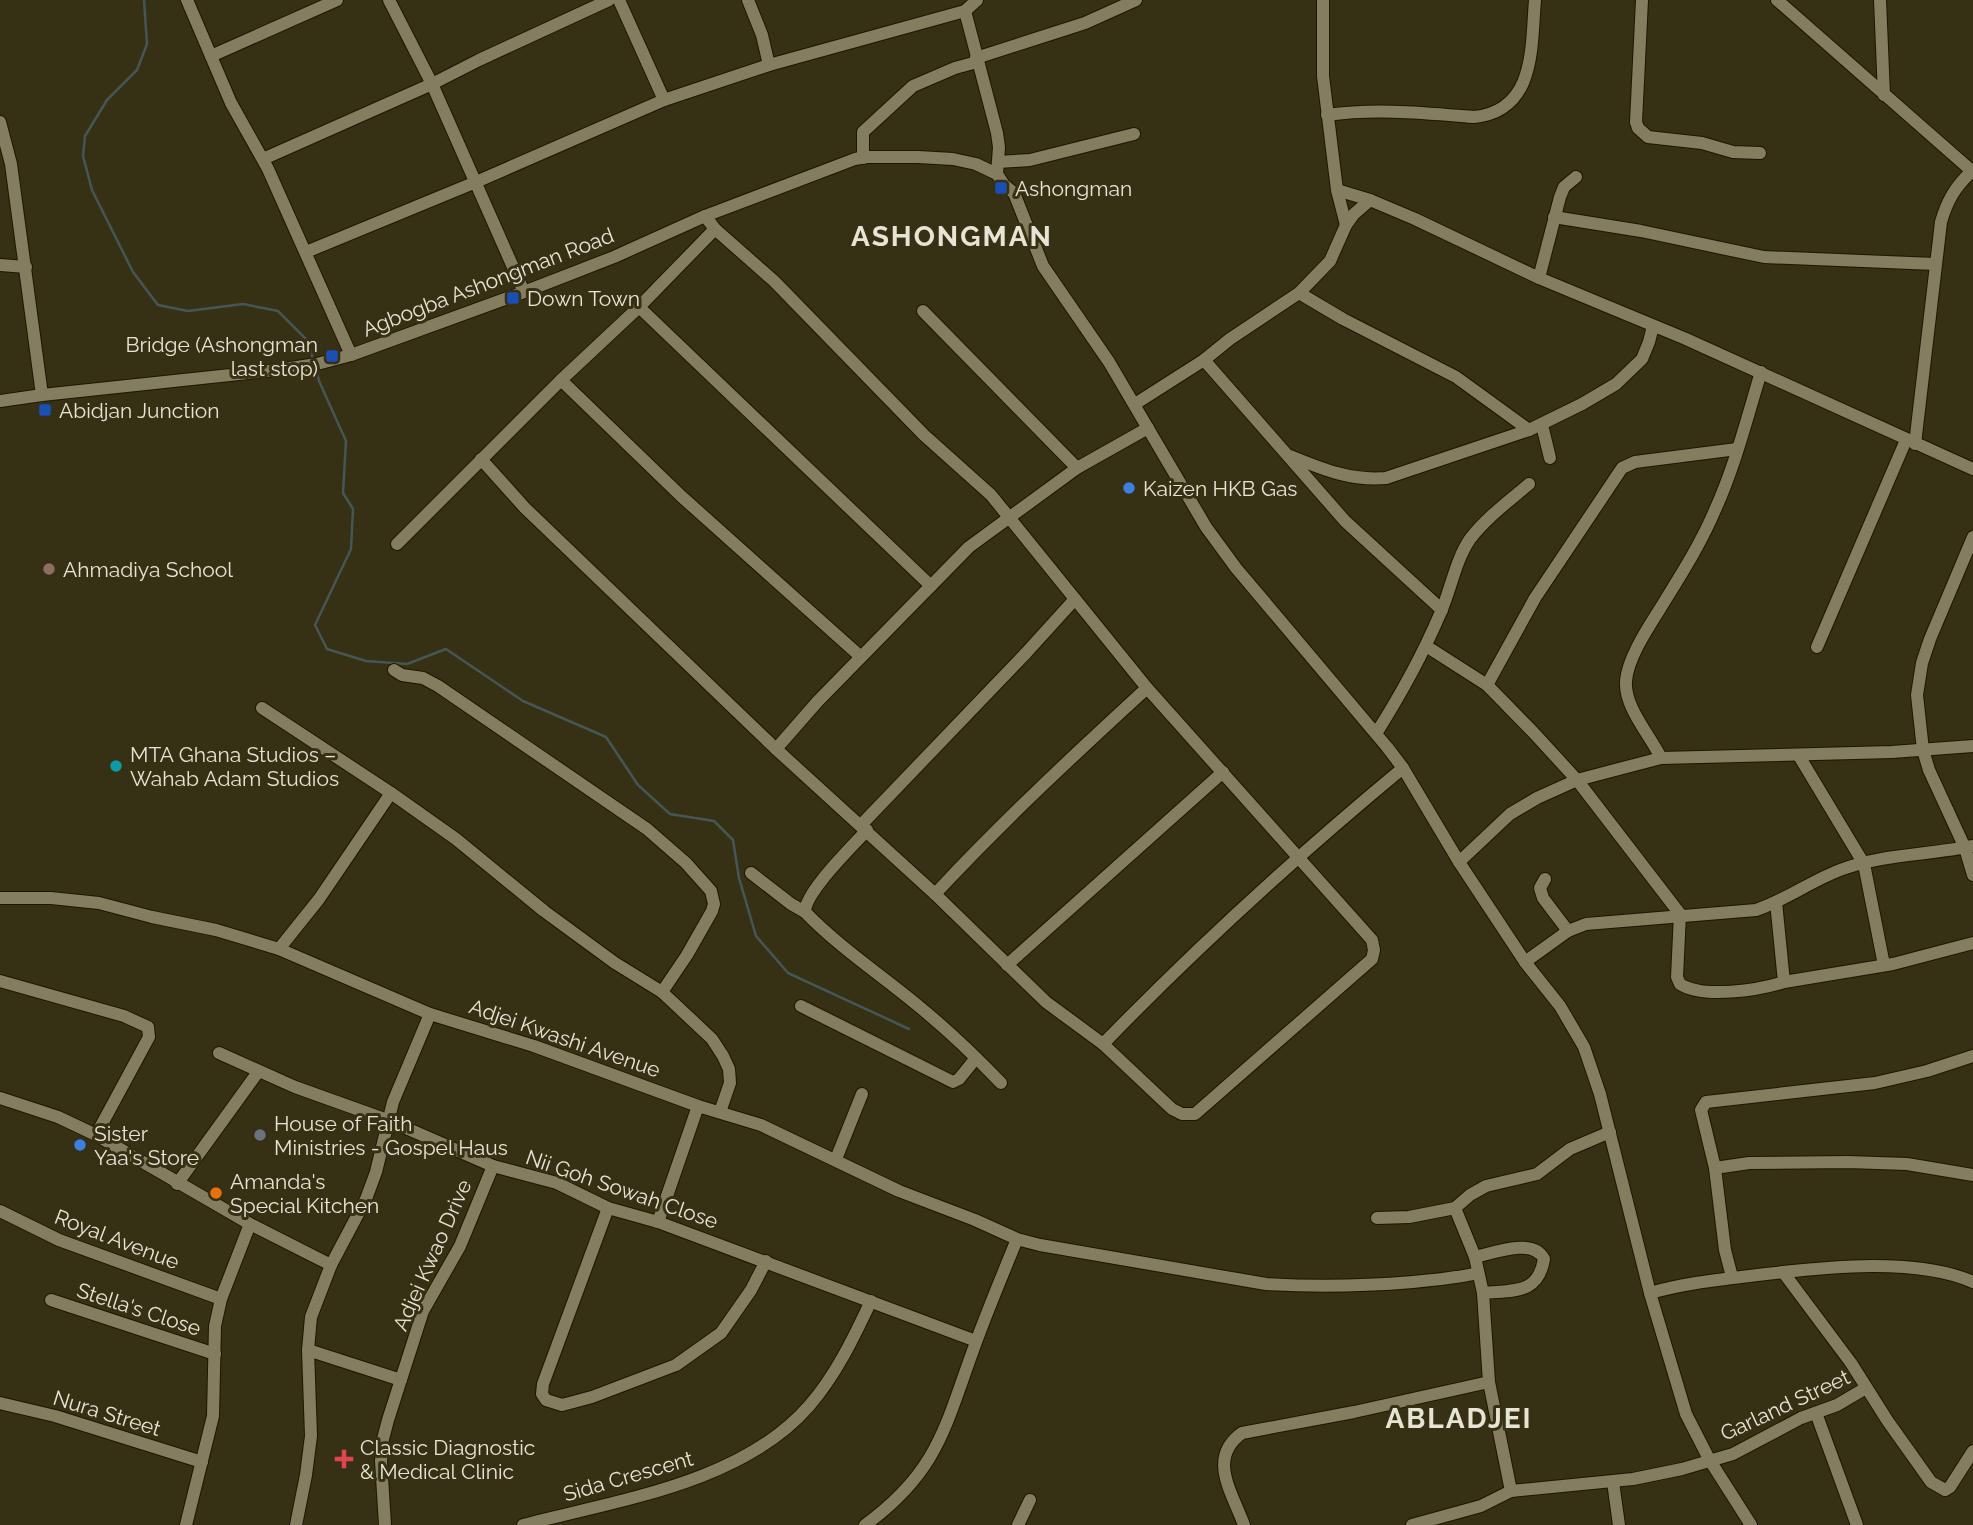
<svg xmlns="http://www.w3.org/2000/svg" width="1973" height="1525" viewBox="0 0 1973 1525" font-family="Raleway,sans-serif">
  <rect width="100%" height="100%" fill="#363014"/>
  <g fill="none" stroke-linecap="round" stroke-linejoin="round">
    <!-- stream -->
    <g stroke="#465657" stroke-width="2.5">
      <polyline points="144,0 147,44 137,70 107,100 85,136 83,156 92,190 133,272 158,305 188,311 243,304 278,311 308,341 313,359"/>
      <polyline points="316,369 319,381 346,441 343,493 353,509 351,549 315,625 327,649 366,661 407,664 446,649 523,701 606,737 638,785 670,814 714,821 733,840 739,878 756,936 788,973 909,1029"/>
    </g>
    <defs>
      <g id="minor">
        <polyline points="187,0 231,103 268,169 351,355"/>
        <polyline points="389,0 432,84 524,292"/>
        <polyline points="619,0 664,100"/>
        <polyline points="748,0 762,35 769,65"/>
        <polyline points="1323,0 1323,76 1337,190 1370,200 1415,219 1539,278 1686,339 1973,469"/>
        <polyline points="1642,0 1636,122 1638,128 1648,137 1702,143 1733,152 1760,153"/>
        <polyline points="1777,0 1973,172"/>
        <polyline points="1880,0 1884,95"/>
        <polyline points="965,11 997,133 999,147 997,174"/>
        <polyline points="211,56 337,0"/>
        <polyline points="976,58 1085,23 1136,0"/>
        <path d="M1327,115C1376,108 1424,113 1474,117C1536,111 1531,47 1535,0"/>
        <polyline points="0,122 11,164 42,395"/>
        <polyline points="863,158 863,132 913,86 955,68 977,62"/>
        <polyline points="263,159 432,84 479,60 609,0"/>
        <polyline points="998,162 1030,160 1134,134"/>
        <polyline points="1337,190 1346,225"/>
        <polyline points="1554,217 1641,231 1764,257 1935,264"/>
        <polyline points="306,252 476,182 664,100 769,65 965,11 977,0"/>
        <polyline points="0,265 26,267"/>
        <polyline points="1539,278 1560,197 1564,187 1576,177"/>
        <polyline points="1299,293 1343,319 1456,377 1529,430"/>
        <polyline points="639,307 931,586"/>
        <polyline points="923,311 1077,468"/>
        <polyline points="1204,360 1345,521 1442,610"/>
        <polyline points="561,380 681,496 861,657"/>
        <polyline points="0,401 42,395 277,370 317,364 351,355 524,292 614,257 705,216 855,159 867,157 918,157 953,159 976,164 997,174 1004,185 1014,193 1043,266 1109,362 1206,527 1236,568 1387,747 1403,768 1459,862 1525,962 1560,1006 1584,1047 1600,1094 1650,1293 1686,1414 1709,1459 1751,1525"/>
        <polyline points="1135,404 1204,360 1230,339 1299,293 1330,261 1346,225 1354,214 1370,200"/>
        <polyline points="1542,425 1550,458"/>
        <path d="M1915,444L1941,222C1947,201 1955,187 1971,172"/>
        <path d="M1290,456C1322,469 1350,481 1386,478L1529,430L1582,404L1616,384L1642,359L1649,342L1653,326"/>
        <polyline points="481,459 525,508 776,749 935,894 1046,1002 1103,1044 1172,1109 1182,1114 1195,1114 1372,959 1374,950 1372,940 1147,688 991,495 924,435 774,281 715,229 705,216"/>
        <polyline points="1973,537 1930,639 1922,663 1917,695 1923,750 1929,770 1965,848 1973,875"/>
        <polyline points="397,544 561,380 639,307 715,229"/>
        <path d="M1426,646L1487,685L1533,732L1577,780L1680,914L1677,977L1680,984C1703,999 1759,990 1784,982L1776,902"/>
        <polyline points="1817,647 1906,440"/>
        <polyline points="394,670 402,675 423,678 438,686 647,829 686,863 711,891 714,904 712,911 687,955 662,992"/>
        <polyline points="1487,685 1535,598 1622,468 1635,462 1737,449"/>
        <polyline points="262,708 391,793 456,839 544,911 615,963 662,992 712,1039 723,1056 729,1069 730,1083 720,1112"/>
        <path d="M1377,732C1401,694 1422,656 1440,614C1451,590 1455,561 1470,539C1486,518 1509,501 1529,484"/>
        <polyline points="776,749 818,701 969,547 1077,468 1148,428"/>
        <polyline points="1799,756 1864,864 1884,965"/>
        <path d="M1661,758C1650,735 1624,707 1626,681C1628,655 1653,621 1666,599C1684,570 1702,541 1715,510C1735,466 1747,418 1761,372"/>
        <polyline points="861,825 1026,653 1075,599"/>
        <path d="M867,830C852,847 805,892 805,912C841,949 883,976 922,1009C950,1032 976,1057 1001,1083"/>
        <polyline points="1459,862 1510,814 1537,798 1577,780 1661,758 1892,752 1973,746"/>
        <polyline points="751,873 791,904 805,912"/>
        <polyline points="1545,879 1540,888 1543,898 1568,931"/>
        <path d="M935,894C1003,821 1074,755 1147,688"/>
        <path d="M0,898H51L99,903L152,917L216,930L279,949L430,1014L534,1046L698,1106L761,1125L899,1191L975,1220L1017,1239L1040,1245L1266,1284C1315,1287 1364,1286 1413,1282C1435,1280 1457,1278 1478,1273"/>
        <polyline points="279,949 319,899 391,793"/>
        <path d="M1525,962L1568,931L1586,924L1756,910C1786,900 1811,881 1840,870C1882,854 1929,855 1973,846"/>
        <polyline points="1007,965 1223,772"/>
        <polyline points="0,981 124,1016 148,1027 149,1037 96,1135"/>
        <polyline points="1784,982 1893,964 1973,943"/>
        <polyline points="801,1006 953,1082 959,1079 976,1058"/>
        <path d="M1103,1044C1197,947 1298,855 1403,768"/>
        <polyline points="219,1053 295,1087 390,1121 493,1166 557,1183 608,1208 658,1222 976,1341"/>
        <polyline points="0,1098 58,1117 96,1135 250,1224 331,1265"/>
        <polyline points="836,1159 862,1094"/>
        <polyline points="1715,1168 1701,1110 1706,1102 1875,1083 1927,1071 1973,1056"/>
        <polyline points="177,1184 258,1072"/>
        <polyline points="608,1208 543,1384 542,1394 546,1400 562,1405 592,1397 676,1365 721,1333 751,1290 766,1261"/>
        <polyline points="1455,1208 1475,1257 1483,1293 1489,1382 1511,1491"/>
        <polyline points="0,1211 59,1240 221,1299"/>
        <polyline points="1377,1218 1409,1217 1455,1208 1470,1195 1486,1186 1537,1174 1570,1149 1610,1132"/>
        <polyline points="658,1222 698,1106"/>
        <path d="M1475,1257C1494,1253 1533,1237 1544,1259C1538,1295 1513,1290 1483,1293"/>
        <polyline points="1783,1272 1851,1363 1887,1420 1931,1482 1945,1490 1950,1487 1973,1451"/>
        <polyline points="1732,1277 1725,1250 1715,1168 1749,1163 1848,1162 1907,1164 1973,1175"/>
        <path d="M1650,1293C1689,1282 1726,1279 1766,1274C1827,1267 1916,1257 1973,1282"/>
        <polyline points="51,1300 215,1354"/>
        <polyline points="308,1350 401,1380"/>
        <polyline points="0,1403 55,1416 202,1462"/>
        <polyline points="1816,1413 1857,1525"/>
        <polyline points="1613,1482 1619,1525"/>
        <polyline points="186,1525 213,1416 215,1326 221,1299 250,1224"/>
        <polyline points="296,1525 306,1475 311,1436 308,1350 311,1317 331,1265 366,1199 376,1172 393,1102 430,1014"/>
        <polyline points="385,1525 381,1461 383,1439 388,1420 423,1311 460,1246 493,1166"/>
        <path d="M523,1525C618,1500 742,1483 809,1406C836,1375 854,1337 871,1301"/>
        <path d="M865,1525C939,1471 945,1426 975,1345C988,1309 1003,1274 1017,1239"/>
        <polyline points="1018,1525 1030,1500"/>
        <path d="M1244,1525C1232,1492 1207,1458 1242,1433L1354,1412L1489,1382"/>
        <polyline points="1412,1525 1481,1506 1511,1491 1633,1479 1682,1469 1733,1454 1801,1418 1837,1405 1866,1388"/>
      </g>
    </defs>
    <!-- minor casing -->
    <use href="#minor" stroke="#1e1700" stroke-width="14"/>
    <!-- minor -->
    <use href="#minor" stroke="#847d5f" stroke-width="12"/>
  </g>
  <!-- markers -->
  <g fill="#1a4fb4" stroke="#363014" stroke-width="2.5">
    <rect x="994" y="181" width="14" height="14" rx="3.5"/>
    <rect x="506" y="291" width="14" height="14" rx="3.5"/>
    <rect x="325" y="349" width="14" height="14" rx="3.5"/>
    <rect x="38" y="403" width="14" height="14" rx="3.5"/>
  </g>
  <g fill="#3f7fe0" stroke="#363014" stroke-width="2.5">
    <circle cx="1129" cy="488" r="7"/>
    <circle cx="80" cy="1145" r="7"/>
  </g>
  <circle fill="#8d6e63" stroke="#363014" stroke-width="2.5" cx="49" cy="569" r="7"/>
  <circle fill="#0f9aa8" stroke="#363014" stroke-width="2.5" cx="116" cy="766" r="7"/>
  <circle fill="#6b7280" stroke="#363014" stroke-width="2.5" cx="260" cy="1135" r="7"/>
  <circle fill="#e8710a" stroke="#363014" stroke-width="2.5" cx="216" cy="1193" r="7"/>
  <path fill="#e0444e" stroke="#363014" stroke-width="2.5" d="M340.5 1448.5h7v7h7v7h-7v7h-7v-7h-7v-7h7z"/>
  <g text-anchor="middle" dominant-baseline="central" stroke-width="6" stroke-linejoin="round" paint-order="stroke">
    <!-- poi labels -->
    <g font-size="21" fill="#e8e4d4" stroke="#363014" text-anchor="start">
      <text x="1015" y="188">Ashongman</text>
      <text x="527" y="298">Down Town</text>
      <text x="318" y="344" text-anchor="end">Bridge (Ashongman<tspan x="318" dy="24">last stop)</tspan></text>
      <text x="59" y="410">Abidjan Junction</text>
      <text x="1143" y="488">Kaizen HKB Gas</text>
      <text x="63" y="569">Ahmadiya School</text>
      <text x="130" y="754">MTA Ghana Studios –<tspan x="130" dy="24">Wahab Adam Studios</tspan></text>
      <text x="274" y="1123">House of Faith<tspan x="274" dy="24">Ministries - Gospel Haus</tspan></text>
      <text x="94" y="1133">Sister<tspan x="94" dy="24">Yaa's Store</tspan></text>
      <text x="230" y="1181">Amanda's<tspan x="230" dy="24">Special Kitchen</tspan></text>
      <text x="360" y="1447">Classic Diagnostic<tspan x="360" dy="24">&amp; Medical Clinic</tspan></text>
    </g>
    <!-- street labels -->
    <g font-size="21" fill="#e8e4d4" stroke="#363014">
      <text transform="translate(488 282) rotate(-21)">Agbogba Ashongman Road</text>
      <text transform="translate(565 1038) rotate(19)">Adjei Kwashi Avenue</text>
      <text transform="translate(622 1189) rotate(19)">Nii Goh Sowah Close</text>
      <text transform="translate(117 1239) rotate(21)">Royal Avenue</text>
      <text transform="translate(432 1255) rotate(-66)">Adjei Kwao Drive</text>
      <text transform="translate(139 1309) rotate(18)">Stella's Close</text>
      <text transform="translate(1785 1405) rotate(-25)">Garland Street</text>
      <text transform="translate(107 1413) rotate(17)">Nura Street</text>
      <text transform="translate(628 1476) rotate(-16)">Sida Crescent</text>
    </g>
    <!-- district labels -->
    <g font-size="28" font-weight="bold" letter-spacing="2" fill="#e8e4d4" stroke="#363014">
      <text x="952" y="236">ASHONGMAN</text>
      <text x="1459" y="1418">ABLADJEI</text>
    </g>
  </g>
</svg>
